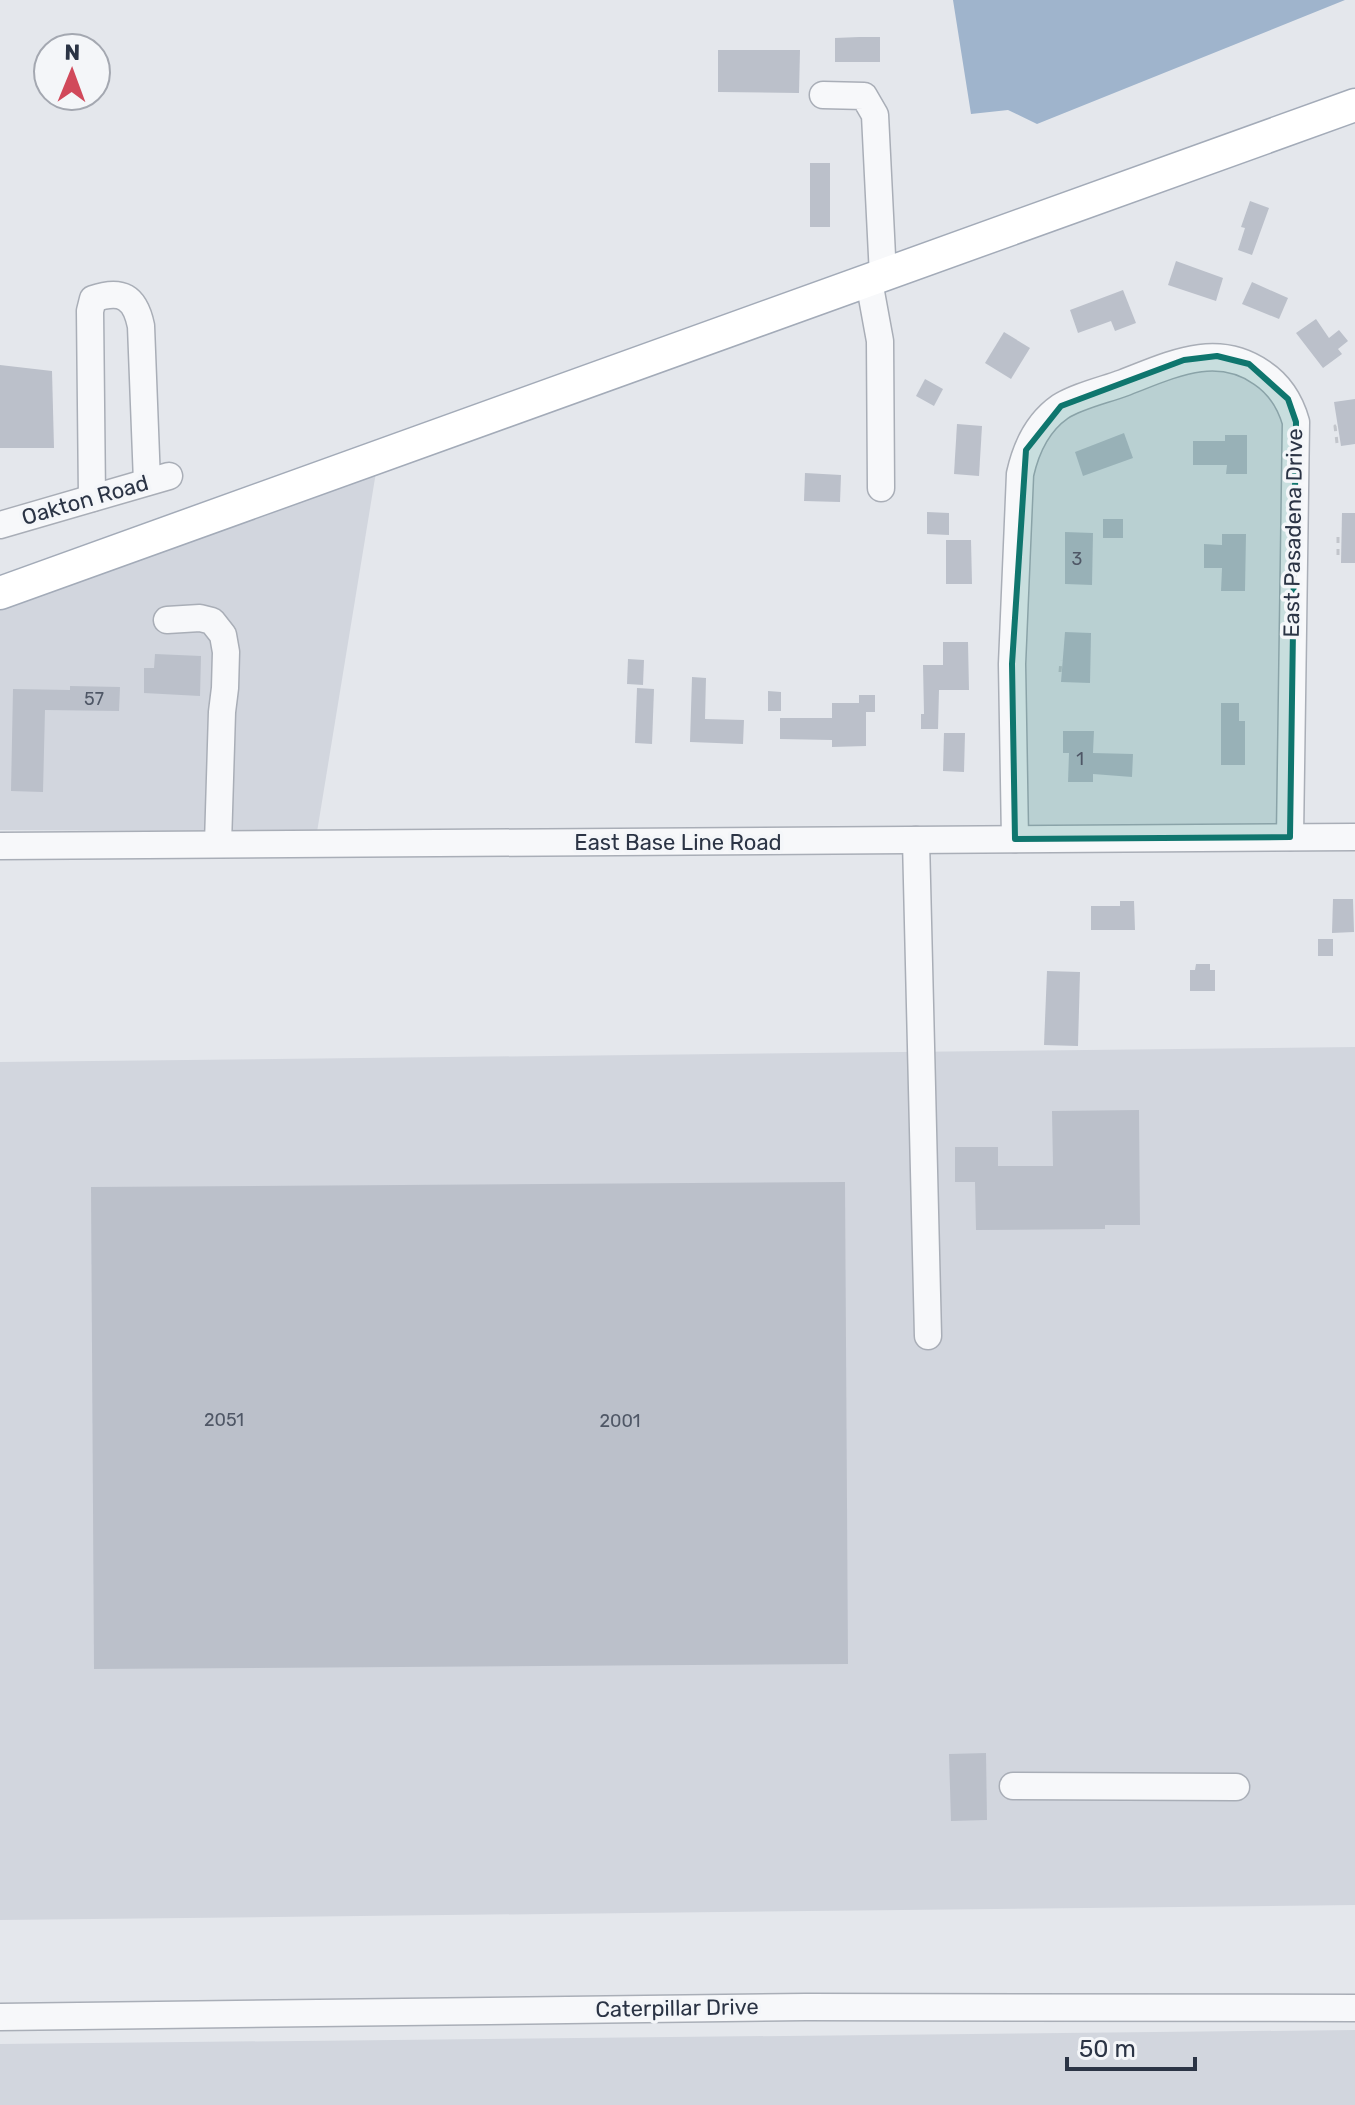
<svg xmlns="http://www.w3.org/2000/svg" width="1355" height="2105" viewBox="0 0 1355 2105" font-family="Rubik,sans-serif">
  <rect width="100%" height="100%" fill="#e4e7ec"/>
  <!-- built -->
  <g fill="#d2d6de">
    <polygon points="376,472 317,832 0,830 0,606"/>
    <polygon points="1355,1047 1355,1905 0,1920 0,1062"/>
    <polygon points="1355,2030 1355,2105 0,2105 0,2044"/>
  </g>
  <!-- water -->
  <polygon fill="#9fb4cc" points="953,0 1345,0 1037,124 1008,110 971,114"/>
  <!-- building -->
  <g fill="#bbc0ca">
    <polygon points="859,37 880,37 880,62 835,62 835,38"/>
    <polygon points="718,50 800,50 799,93 718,92"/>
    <rect x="810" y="163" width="20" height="64"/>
    <polygon points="1250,201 1269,208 1252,255 1238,250 1245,228 1241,227"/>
    <polygon points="1176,261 1223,278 1216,301 1168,285"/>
    <polygon points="1252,282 1288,298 1279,319 1242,304"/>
    <polygon points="1123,290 1136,323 1115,331 1111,321 1078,333 1070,310"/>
    <polygon points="1316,319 1329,338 1339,330 1348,341 1338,349 1342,354 1323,368 1296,333"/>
    <polygon points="1004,332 1030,348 1011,379 985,363"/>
    <polygon points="0,365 52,371 54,448 0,448"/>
    <polygon points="925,379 943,389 934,406 916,396"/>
    <polygon points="1355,399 1355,444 1341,446 1334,402"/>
    <polygon points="957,424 982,426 979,476 954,474"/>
    <polygon points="1124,433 1133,458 1083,476 1075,452"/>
    <polygon points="1225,435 1247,435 1247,474 1226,474 1227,465 1193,465 1193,441 1225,441"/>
    <polygon points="805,473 841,475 840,502 804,501"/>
    <polygon points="927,512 949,513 949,535 927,534"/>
    <polygon points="1342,513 1355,513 1355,563 1341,563"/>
    <rect x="1103" y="519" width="20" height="19"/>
    <polygon points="1065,532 1093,533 1092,585 1065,584"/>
    <polygon points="1222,534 1246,534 1245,591 1221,591 1222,568 1204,568 1204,544 1222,545"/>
    <polygon points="946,540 971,540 972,584 946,584"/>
    <polygon points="1065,632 1091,633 1090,683 1061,682"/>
    <polygon points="943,642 968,642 969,690 939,690 938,729 921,729 921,714 924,714 923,665 943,665"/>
    <polygon points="155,654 201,656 200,696 144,693 144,668 154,668"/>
    <polygon points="628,659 644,660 643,685 627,684"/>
    <polygon points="692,677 706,678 705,719 744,720 743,744 690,742"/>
    <polygon points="70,686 120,687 119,711 45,710 43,792 11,791 13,689 70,690"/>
    <polygon points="637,688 654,689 652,744 635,743"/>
    <polygon points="768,691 781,692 781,711 768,711"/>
    <polygon points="859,695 875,695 875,712 866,712 866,746 832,747 832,740 780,739 780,718 832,718 832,703 859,703"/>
    <polygon points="1221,703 1239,703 1239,721 1245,721 1245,765 1221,765"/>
    <polygon points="1063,731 1094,731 1093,753 1133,754 1132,777 1093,774 1093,782 1068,782 1069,753 1063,753"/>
    <polygon points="944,733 965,733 964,772 943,771"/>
    <polygon points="1333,899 1353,899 1354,932 1332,933"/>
    <polygon points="1120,901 1134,901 1135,930 1091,930 1091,906 1120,906"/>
    <rect x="1318" y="939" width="15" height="17"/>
    <polygon points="1196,964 1210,964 1210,970 1215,970 1215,991 1190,991 1190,970 1195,970"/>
    <polygon points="1047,971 1080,972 1078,1046 1044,1045"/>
    <polygon points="1139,1110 1140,1225 1105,1225 1105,1229 976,1230 975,1182 955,1182 955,1147 998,1147 998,1166 1053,1166 1052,1111"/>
    <polygon points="845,1182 848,1664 94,1669 91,1187"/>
    <polygon points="986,1753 987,1820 951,1821 949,1754"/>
  </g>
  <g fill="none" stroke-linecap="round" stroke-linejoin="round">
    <defs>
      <g id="minor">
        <polyline points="823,95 864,96 875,115 883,276"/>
        <polyline points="869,281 880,341 881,488"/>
        <path d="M92,498L90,311L93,299C122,289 135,297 141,326L147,482"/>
        <polyline points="0,525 169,476"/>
        <polyline points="167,620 200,618 212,621 223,635 226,652 225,688 222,712 218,844"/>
        <path d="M1015,839L1012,664L1020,474C1026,447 1037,423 1060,407C1077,396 1104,390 1123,383C1170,365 1216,341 1262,373C1280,385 1290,401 1296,422L1290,837"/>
        <polyline points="916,840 928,1336"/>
        <polyline points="0,846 1355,837"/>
        <polyline points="1013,1786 1236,1787"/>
        <polyline points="0,2017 806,2007 1355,2008"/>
      </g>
      <polyline id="major" points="0,593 1355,105"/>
    </defs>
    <!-- minor casing -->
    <use href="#minor" stroke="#a9aeb7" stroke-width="29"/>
    <!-- major casing -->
    <use href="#major" stroke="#a3abb8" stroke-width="35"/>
    <!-- path -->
    <g stroke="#c2c5cb" stroke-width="3" stroke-dasharray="6 6" stroke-linecap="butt">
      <polyline points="1337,443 1335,426 1337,426"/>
      <polyline points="1338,555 1338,534 1341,534"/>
      <polyline points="1060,672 1061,660"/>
    </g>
    <!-- minor -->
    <use href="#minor" stroke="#f7f8fa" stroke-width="26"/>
    <!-- major -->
    <use href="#major" stroke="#fff" stroke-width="32"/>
  </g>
  <!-- marked area -->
  <path fill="#0f766e" fill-opacity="0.2" stroke="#0f766e" stroke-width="6" stroke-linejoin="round" d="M1217,356L1249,364L1288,399L1296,422L1290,837L1015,839L1012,664L1026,450L1061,406L1184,360Z"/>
  <g text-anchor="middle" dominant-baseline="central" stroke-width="7" stroke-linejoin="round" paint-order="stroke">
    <!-- number labels -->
    <g font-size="18" fill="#4f5766">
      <text x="1077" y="559">3</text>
      <text x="94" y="699">57</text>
      <text x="1080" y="759">1</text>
      <text x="224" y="1420">2051</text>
      <text x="620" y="1421">2001</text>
    </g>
    <!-- street labels -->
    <g font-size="22" fill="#2b3445" stroke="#f4f6f9">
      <text transform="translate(85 500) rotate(-16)">Oakton Road</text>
      <text transform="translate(1293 533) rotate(-89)">East Pasadena Drive</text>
      <text x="678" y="842">East Base Line Road</text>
      <text transform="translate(677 2008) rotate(-1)">Caterpillar Drive</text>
    </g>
  </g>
  <!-- north arrow -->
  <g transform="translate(72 72) rotate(1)"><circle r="38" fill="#f4f6f9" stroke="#a4a8b1" stroke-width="2"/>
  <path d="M0-6L14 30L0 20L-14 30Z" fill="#d1495b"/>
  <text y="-12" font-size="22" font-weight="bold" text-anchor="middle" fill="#2b3445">N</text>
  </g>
  <!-- scale -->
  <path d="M1067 2057v12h128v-12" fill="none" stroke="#2b3445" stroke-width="4"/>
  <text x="1079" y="2057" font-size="24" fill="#2b3445" stroke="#f4f6f9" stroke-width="6" paint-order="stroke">50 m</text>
</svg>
